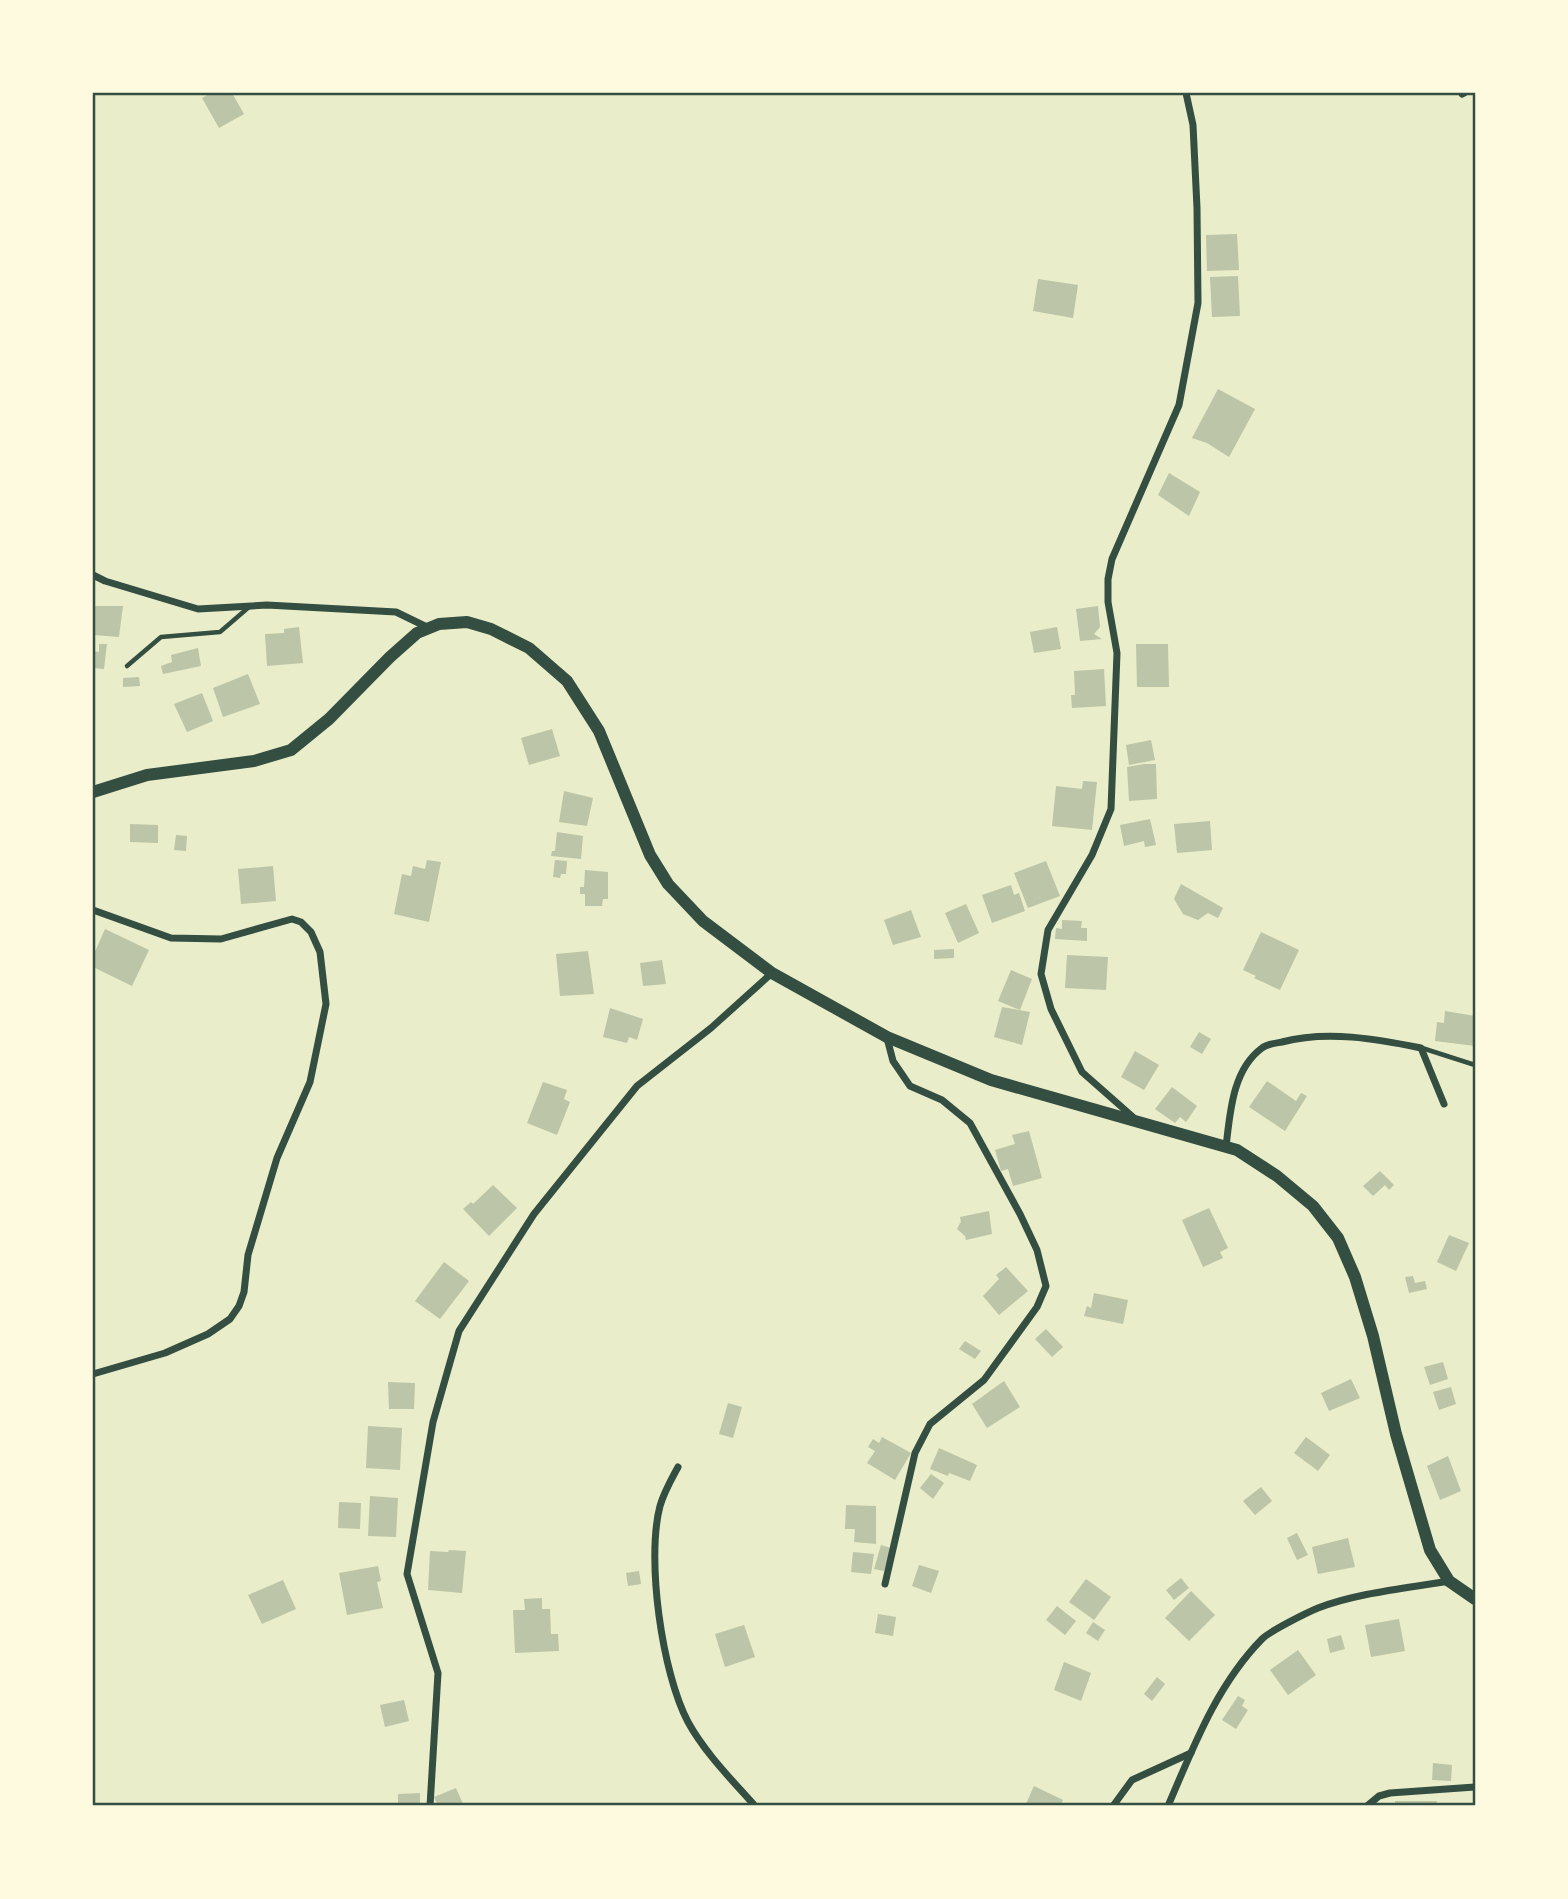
<svg xmlns="http://www.w3.org/2000/svg" width="1568" height="1899" viewBox="0 0 1568 1899" font-family="Overpass,sans-serif">
  <rect width="100%" height="100%" fill="#e9edc9"/>
  <!-- building -->
  <g fill="#bcc5a7">
    <polygon points="211,93 232,93 244,114 219,128 202,98"/>
    <polygon points="1237,234 1239,270 1207,271 1206,235"/>
    <polygon points="1238,276 1240,316 1212,317 1210,277"/>
    <polygon points="1038,279 1078,285 1073,318 1033,311"/>
    <polygon points="1218,389 1255,409 1229,457 1207,443 1192,438"/>
    <polygon points="1169,473 1200,492 1189,516 1158,495"/>
    <polygon points="93,606 123,606 119,637 93,635"/>
    <polygon points="1098,606 1100,627 1094,634 1102,639 1080,641 1076,609"/>
    <polygon points="299,627 303,663 267,666 265,634 284,633 284,629"/>
    <polygon points="1057,627 1061,649 1034,653 1030,632"/>
    <polygon points="99,644 107,644 104,669 93,668 93,651 99,652"/>
    <polygon points="1136,644 1168,644 1169,687 1137,687"/>
    <polygon points="198,648 201,666 163,674 161,666 172,662 171,655"/>
    <polygon points="1104,669 1106,706 1072,708 1071,695 1075,695 1074,671"/>
    <polygon points="248,674 260,704 223,717 213,688"/>
    <polygon points="139,677 140,686 123,687 123,678"/>
    <polygon points="202,693 213,721 187,732 174,704"/>
    <polygon points="552,729 560,756 529,765 521,738"/>
    <polygon points="1151,740 1155,760 1129,765 1126,745"/>
    <polygon points="1144,764 1156,764 1157,799 1129,801 1127,767"/>
    <polygon points="1083,781 1097,782 1092,830 1052,826 1056,786 1082,789"/>
    <polygon points="564,791 593,798 587,826 559,822"/>
    <polygon points="1150,819 1156,845 1145,847 1144,841 1124,846 1120,825"/>
    <polygon points="1210,821 1212,850 1177,853 1174,824"/>
    <polygon points="130,824 158,825 158,843 130,842"/>
    <polygon points="557,832 583,836 581,859 551,856 552,851 555,851"/>
    <polygon points="176,835 187,836 186,851 174,850"/>
    <polygon points="427,860 441,862 429,922 394,914 402,874 411,876 413,866 425,869"/>
    <polygon points="555,860 567,861 566,874 561,874 560,878 553,877"/>
    <polygon points="1046,861 1060,896 1028,908 1014,873"/>
    <polygon points="273,866 276,901 241,904 238,869"/>
    <polygon points="585,870 608,872 608,899 603,899 602,906 585,906 585,894 580,894 580,887 584,887"/>
    <polygon points="1181,884 1223,908 1218,918 1208,913 1198,920 1183,914 1174,899"/>
    <polygon points="1011,885 1014,895 1019,893 1025,911 992,923 982,895"/>
    <polygon points="966,904 979,933 958,943 945,913"/>
    <polygon points="911,910 921,937 893,945 884,920"/>
    <polygon points="1062,920 1082,921 1081,928 1087,928 1087,941 1055,939 1056,928 1062,929"/>
    <polygon points="105,929 149,950 132,986 93,967 93,956"/>
    <polygon points="1261,932 1299,950 1280,990 1254,978 1256,976 1243,970"/>
    <polygon points="954,949 954,958 934,959 934,950"/>
    <polygon points="588,951 594,994 560,996 556,954"/>
    <polygon points="1067,955 1108,957 1106,990 1065,988"/>
    <polygon points="662,960 666,984 643,986 640,963"/>
    <polygon points="1011,970 1032,979 1020,1010 998,1001"/>
    <polygon points="1002,1007 1030,1012 1022,1045 994,1037"/>
    <polygon points="610,1008 643,1019 637,1040 629,1037 627,1043 603,1037"/>
    <polygon points="1445,1011 1475,1016 1475,1046 1435,1041 1437,1022 1444,1023"/>
    <polygon points="1199,1032 1211,1039 1202,1054 1190,1047"/>
    <polygon points="1135,1051 1159,1065 1144,1090 1121,1077"/>
    <polygon points="1267,1081 1296,1101 1301,1093 1307,1096 1285,1131 1249,1107"/>
    <polygon points="543,1082 567,1090 564,1099 570,1102 557,1135 527,1123"/>
    <polygon points="1172,1087 1197,1106 1186,1122 1180,1117 1175,1123 1155,1109"/>
    <polygon points="1029,1131 1042,1178 1013,1186 1008,1169 1001,1171 995,1150 1015,1144 1012,1135"/>
    <polygon points="1380,1171 1394,1185 1389,1190 1385,1185 1373,1196 1363,1186"/>
    <polygon points="493,1185 517,1208 489,1236 463,1209 471,1202 473,1204"/>
    <polygon points="1209,1208 1228,1248 1220,1252 1223,1258 1203,1267 1182,1220"/>
    <polygon points="989,1211 992,1234 966,1240 965,1236 957,1229 960,1223 961,1223 960,1217"/>
    <polygon points="1449,1235 1469,1243 1456,1271 1437,1262"/>
    <polygon points="444,1262 469,1281 440,1319 415,1301"/>
    <polygon points="1006,1267 1028,1291 999,1315 983,1296 999,1279 996,1275"/>
    <polygon points="1413,1276 1415,1283 1425,1281 1427,1289 1409,1293 1405,1277"/>
    <polygon points="1094,1293 1128,1300 1123,1324 1084,1316 1087,1306 1091,1308"/>
    <polygon points="1046,1329 1063,1347 1052,1357 1035,1339"/>
    <polygon points="965,1341 981,1351 975,1359 959,1349"/>
    <polygon points="1443,1362 1448,1379 1430,1385 1424,1367"/>
    <polygon points="1351,1379 1360,1398 1329,1411 1321,1393"/>
    <polygon points="1004,1381 1020,1407 987,1428 972,1404"/>
    <polygon points="388,1382 415,1383 414,1409 389,1409"/>
    <polygon points="1451,1387 1456,1404 1439,1410 1433,1392"/>
    <polygon points="728,1403 742,1407 733,1438 719,1434"/>
    <polygon points="368,1426 402,1428 400,1470 366,1468"/>
    <polygon points="882,1437 911,1453 895,1480 867,1463 875,1451 868,1447 873,1439 879,1443"/>
    <polygon points="1306,1437 1330,1455 1318,1471 1294,1453"/>
    <polygon points="939,1448 977,1465 970,1481 949,1473 948,1476 930,1469"/>
    <polygon points="1448,1456 1461,1491 1440,1500 1427,1466"/>
    <polygon points="931,1474 944,1483 933,1499 920,1488"/>
    <polygon points="1261,1487 1272,1501 1255,1515 1243,1501"/>
    <polygon points="370,1496 398,1498 396,1537 368,1536"/>
    <polygon points="339,1502 361,1503 360,1529 338,1528"/>
    <polygon points="846,1505 876,1506 876,1544 854,1542 855,1529 845,1529"/>
    <polygon points="1297,1533 1308,1555 1297,1560 1287,1538"/>
    <polygon points="1348,1538 1355,1567 1318,1574 1312,1547"/>
    <polygon points="881,1545 891,1548 884,1571 874,1569"/>
    <polygon points="449,1550 466,1551 462,1593 428,1590 430,1551 448,1552"/>
    <polygon points="853,1552 874,1554 871,1574 851,1572"/>
    <polygon points="919,1565 939,1571 931,1593 912,1586"/>
    <polygon points="378,1566 381,1581 377,1582 383,1608 347,1615 339,1573"/>
    <polygon points="639,1571 641,1584 628,1586 626,1573"/>
    <polygon points="1181,1578 1189,1588 1174,1600 1166,1590"/>
    <polygon points="1086,1579 1111,1597 1094,1620 1069,1602"/>
    <polygon points="283,1580 296,1609 262,1624 248,1595"/>
    <polygon points="1191,1591 1215,1615 1189,1641 1165,1618"/>
    <polygon points="542,1598 542,1609 550,1609 551,1634 558,1634 559,1651 515,1653 513,1610 525,1610 524,1599"/>
    <polygon points="1057,1606 1076,1621 1065,1635 1046,1620"/>
    <polygon points="878,1614 896,1617 893,1636 875,1633"/>
    <polygon points="1399,1619 1405,1651 1371,1657 1365,1625"/>
    <polygon points="1093,1622 1105,1630 1098,1641 1086,1633"/>
    <polygon points="744,1625 755,1657 725,1667 715,1634"/>
    <polygon points="1341,1635 1345,1649 1330,1653 1327,1639"/>
    <polygon points="1298,1650 1316,1675 1288,1695 1270,1670"/>
    <polygon points="1064,1662 1091,1673 1081,1701 1054,1690"/>
    <polygon points="1157,1677 1165,1684 1152,1701 1144,1694"/>
    <polygon points="1238,1696 1245,1700 1242,1706 1248,1710 1236,1729 1222,1720"/>
    <polygon points="404,1700 409,1721 385,1727 380,1705"/>
    <polygon points="1433,1763 1452,1765 1451,1781 1432,1780"/>
    <polygon points="1034,1786 1063,1800 1060,1806 1025,1806"/>
    <polygon points="456,1788 464,1806 438,1806 434,1797"/>
    <polygon points="420,1793 420,1806 398,1806 398,1794"/>
    <polygon points="1395,1801 1437,1801 1436,1806 1395,1806"/>
  </g>
  <g fill="none" stroke-linecap="round" stroke-linejoin="round">
    <!-- service -->
    <g stroke="#344e41" stroke-width="4.5">
      <polyline points="127,666 161,637 220,632 249,607"/>
      <polyline points="1422,1048 1475,1065"/>
    </g>
    <!-- minor -->
    <g stroke="#344e41" stroke-width="7">
      <polyline points="1462,94 1464,93"/>
      <polyline points="93,575 105,581 198,609 267,605 396,612 429,628"/>
      <polyline points="93,910 171,938 221,939 292,919 301,922 311,932 320,952 326,1004 310,1082 277,1158 248,1255 244,1292 239,1306 230,1319 208,1334 165,1353 93,1374"/>
      <polyline points="1133,1117 1082,1072 1051,1009 1041,974 1048,930 1092,855 1111,809 1117,653 1108,602 1108,579 1112,559 1179,405 1198,303 1197,208 1193,125 1186,93"/>
      <path d="M1226,1147C1230,1114 1232,1070 1262,1048C1267,1044 1276,1043 1282,1042C1327,1030 1377,1039 1421,1048L1444,1104"/>
      <path d="M678,1467C671,1480 664,1492 660,1506C646,1559 662,1673 688,1722C705,1753 732,1780 755,1806"/>
      <polyline points="885,1584 915,1453 930,1424 984,1380 1037,1307 1046,1286 1037,1250 1020,1214 970,1123 942,1100 910,1086 893,1061 887,1038"/>
      <polyline points="430,1806 438,1673 407,1574 433,1422 459,1331 534,1214 637,1086 711,1028 772,973"/>
      <polyline points="1113,1806 1132,1780 1191,1753"/>
      <path d="M1168,1806C1193,1748 1216,1686 1262,1639C1270,1631 1306,1613 1318,1608C1356,1593 1408,1588 1449,1581"/>
      <polyline points="1367,1806 1379,1796 1390,1793 1475,1787"/>
    </g>
    <!-- tertiary -->
    <polyline stroke="#344e41" stroke-width="12" points="93,792 147,775 254,761 291,750 329,719 390,657 417,633 439,624 467,622 491,629 529,648 567,681 599,731 650,855 668,884 703,921 772,973 887,1037 991,1080 1237,1150 1277,1176 1313,1206 1338,1238 1355,1277 1373,1336 1396,1434 1430,1550 1449,1581 1475,1599"/>
  </g>
  <!-- border -->
  <rect width="1568" height="1899" fill="none" stroke="#fefae0" stroke-width="189"/>
  <rect x="94" y="94" width="1380" height="1710" fill="none" stroke="#344e41" stroke-width="2.5"/>
</svg>
